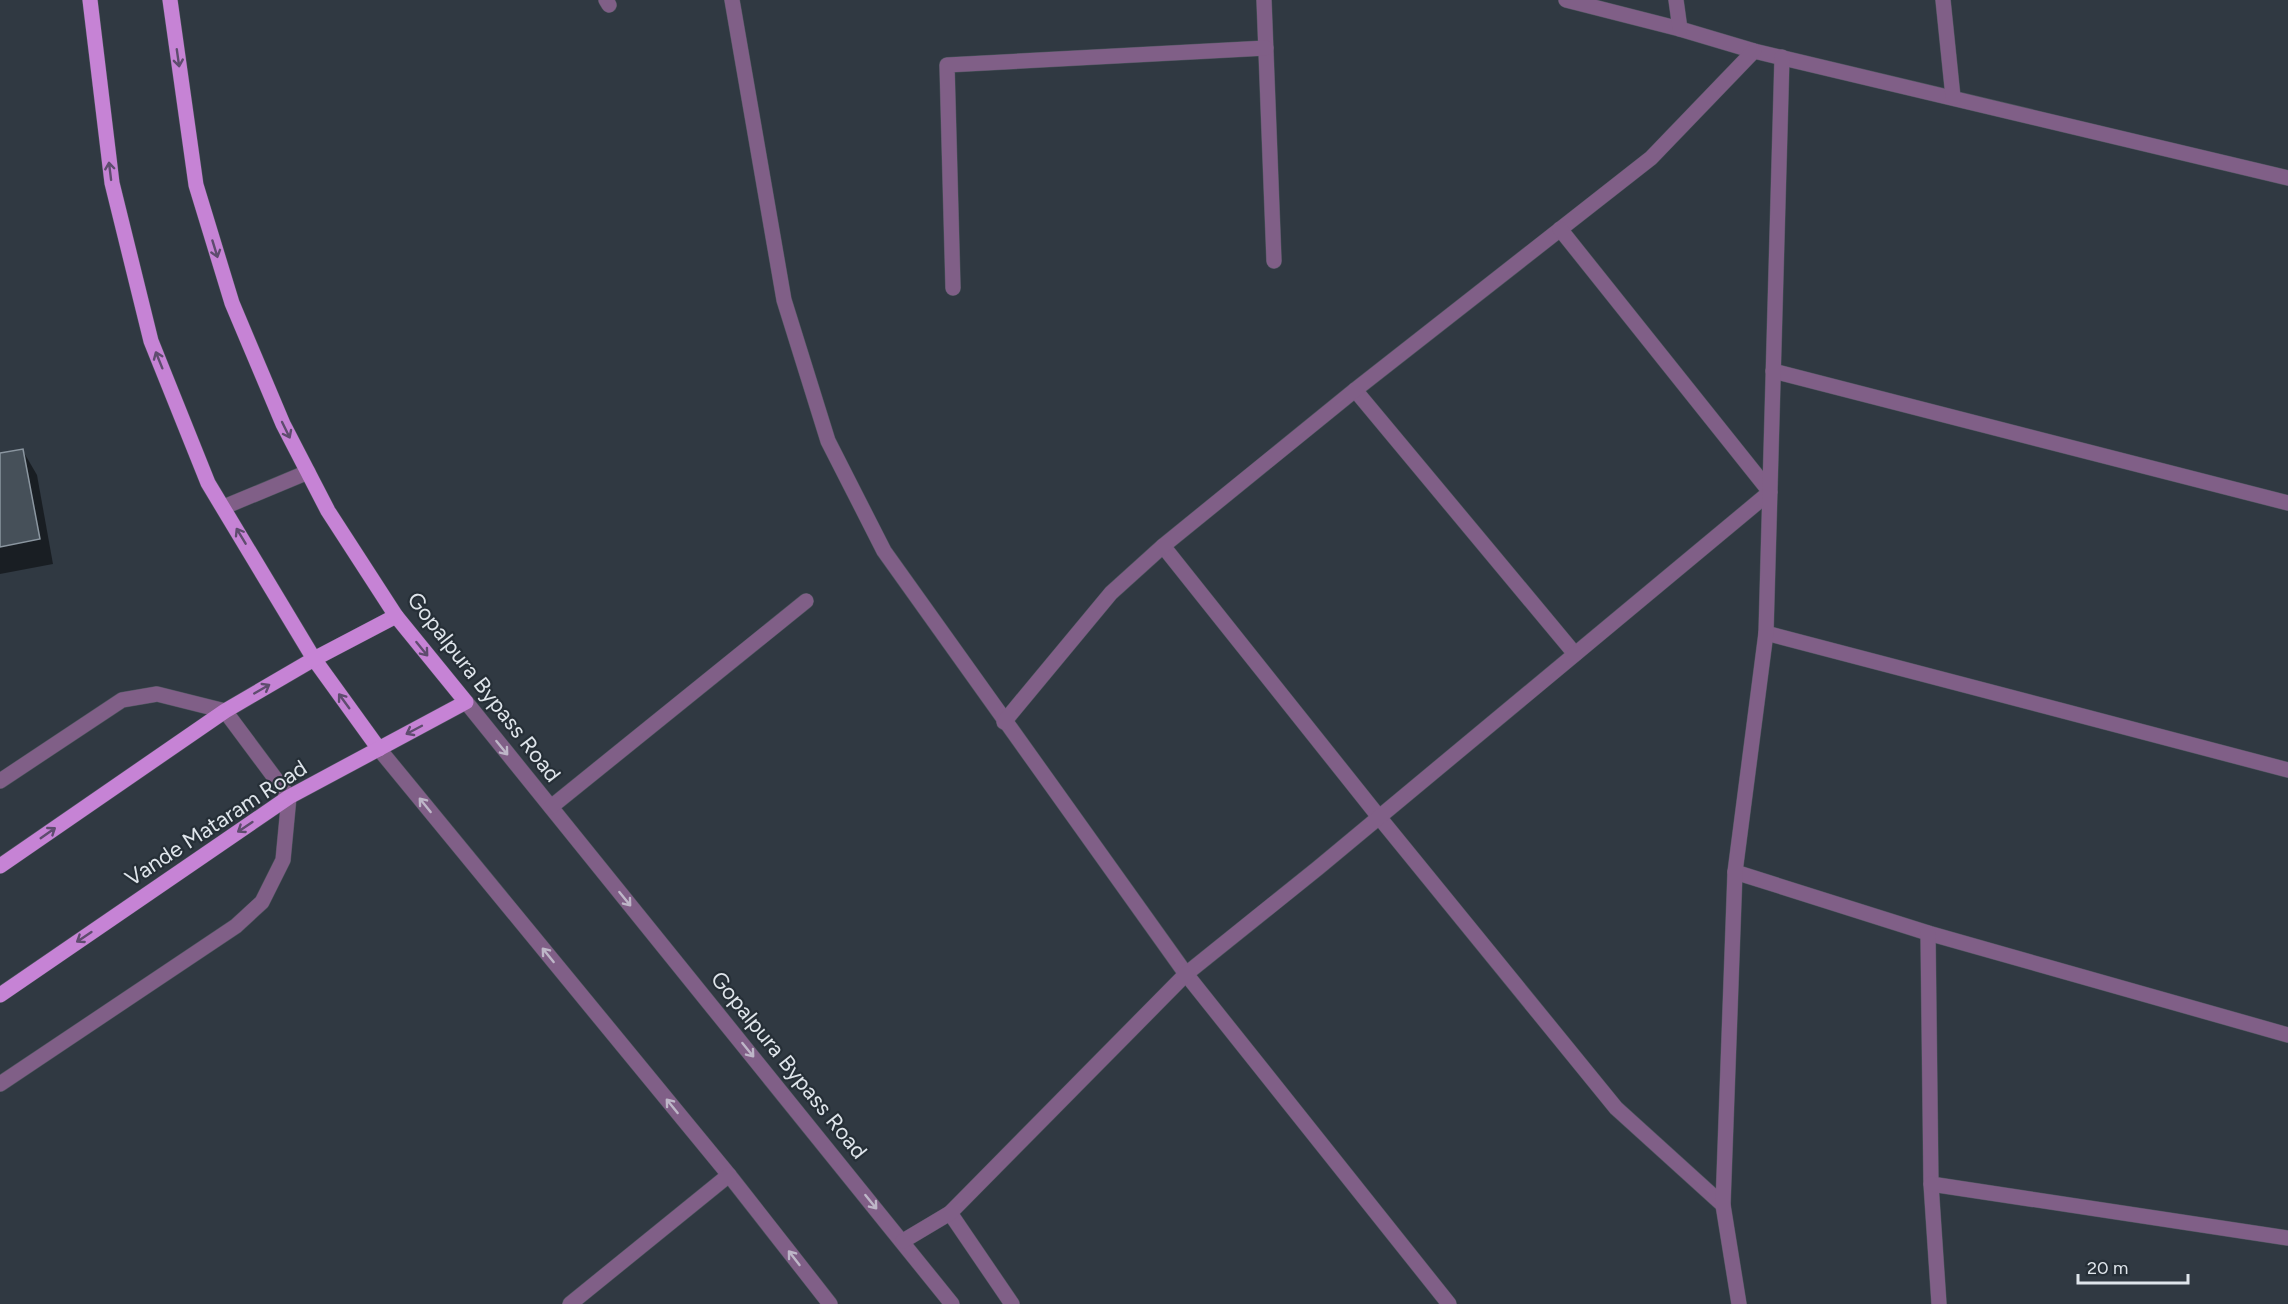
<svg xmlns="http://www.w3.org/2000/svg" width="2288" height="1304" viewBox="0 0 2288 1304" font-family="Figtree,sans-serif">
  <rect width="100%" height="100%" fill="#303942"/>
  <!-- shadow -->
  <polygon fill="#0007" points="23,451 37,475 53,564 0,574 0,455"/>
  <!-- building -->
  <polygon fill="#465059" stroke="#8b96a0" stroke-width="1.5" points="23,449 40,539 0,547 0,453"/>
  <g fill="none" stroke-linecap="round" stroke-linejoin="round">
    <defs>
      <g id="minor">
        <polyline points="606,0 609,5"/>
        <polyline points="732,0 784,300 828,441 884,551 1186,974 1449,1304"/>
        <polyline points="1264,0 1274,261"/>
        <polyline points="1566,0 1680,29 1754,51 2288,178"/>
        <polyline points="1676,0 1680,29"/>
        <polyline points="1943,0 1953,97"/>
        <polyline points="953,288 947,65 1266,48"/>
        <polyline points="1773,371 2288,503"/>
        <polyline points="1355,390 1575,654"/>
        <polyline points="224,507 308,472"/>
        <polyline points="1163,546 1379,817 1616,1108 1723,1205"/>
        <polyline points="1766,633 2288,770"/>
        <polyline points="466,702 952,1304"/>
        <polyline points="1004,722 1111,593 1163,546 1355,390 1651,158 1754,51"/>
        <polyline points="379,749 729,1175 830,1304"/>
        <polyline points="0,781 122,700 157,694 225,711 289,797 283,860 262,902 236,926 0,1084"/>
        <polyline points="551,807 806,601"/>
        <polyline points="1735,872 1928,933 2288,1035"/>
        <polyline points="1928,933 1931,1184 1939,1304"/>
        <polyline points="1931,1184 2288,1238"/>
        <polyline points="950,1213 1012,1304"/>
        <polyline points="903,1241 950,1213 1186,974 1318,868 1770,492 1560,229"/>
        <polyline points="570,1304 729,1175"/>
        <polyline points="1739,1304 1723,1205 1735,872 1766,633 1782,57"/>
      </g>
      <g id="major">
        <polyline points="90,0 112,183 151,341 208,483 314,659 379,749"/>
        <polyline points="0,866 225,711 314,659 396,616"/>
        <polyline points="0,995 289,797 466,702 396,616 328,511 283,424 232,303 196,185 170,0"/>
      </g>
    </defs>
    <!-- minor casing -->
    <use href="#minor" stroke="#4c555d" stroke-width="16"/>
    <!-- major casing -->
    <use href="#major" stroke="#4c555d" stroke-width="16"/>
    <!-- minor -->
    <use href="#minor" stroke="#805f87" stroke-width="15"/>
    <!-- major -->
    <use href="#major" stroke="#c683d5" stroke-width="15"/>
  </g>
  <!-- one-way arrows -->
  <defs><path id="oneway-shaft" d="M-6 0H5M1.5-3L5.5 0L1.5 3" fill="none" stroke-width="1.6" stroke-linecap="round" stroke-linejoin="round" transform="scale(1.5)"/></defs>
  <g stroke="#5e4c6e">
    <use href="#oneway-shaft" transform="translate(178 58) rotate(82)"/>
    <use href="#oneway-shaft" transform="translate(110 171) rotate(-97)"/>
    <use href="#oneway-shaft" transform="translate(215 249) rotate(73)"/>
    <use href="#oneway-shaft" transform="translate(159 360) rotate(-112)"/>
    <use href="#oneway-shaft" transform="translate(286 430) rotate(64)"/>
    <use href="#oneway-shaft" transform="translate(241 536) rotate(-121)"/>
    <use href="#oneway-shaft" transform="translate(422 649) rotate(51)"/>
    <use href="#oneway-shaft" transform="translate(262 689) rotate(-30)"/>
    <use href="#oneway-shaft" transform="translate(344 701) rotate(-126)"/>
    <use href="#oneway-shaft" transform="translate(414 730) rotate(152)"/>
    <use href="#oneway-shaft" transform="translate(245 827) rotate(146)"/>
    <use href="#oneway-shaft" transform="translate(48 833) rotate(-35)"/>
    <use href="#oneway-shaft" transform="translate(84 937) rotate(146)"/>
  </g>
  <g stroke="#beb6c8">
    <use href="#oneway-shaft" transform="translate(502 748) rotate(51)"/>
    <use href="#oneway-shaft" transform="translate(425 805) rotate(-129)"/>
    <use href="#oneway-shaft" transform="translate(625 899) rotate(51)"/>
    <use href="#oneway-shaft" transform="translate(548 955) rotate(-129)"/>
    <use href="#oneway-shaft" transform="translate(748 1050) rotate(51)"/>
    <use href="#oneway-shaft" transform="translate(672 1106) rotate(-129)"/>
    <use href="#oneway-shaft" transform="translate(871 1202) rotate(51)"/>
    <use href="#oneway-shaft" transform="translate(794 1258) rotate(-128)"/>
  </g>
  <g text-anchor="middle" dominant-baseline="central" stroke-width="4.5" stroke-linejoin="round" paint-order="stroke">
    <!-- street labels -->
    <g font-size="22" fill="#dfe5eb" stroke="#262f37">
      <text transform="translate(484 687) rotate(52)">Gopalpura Bypass Road</text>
      <text transform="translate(216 823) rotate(-33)">Vande Mataram Road</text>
      <text transform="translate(789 1065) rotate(51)">Gopalpura Bypass Road</text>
    </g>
  </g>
  <!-- scale -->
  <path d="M2078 1274v9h110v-9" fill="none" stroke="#dfe5eb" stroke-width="3"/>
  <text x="2087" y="1274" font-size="18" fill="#dfe5eb" stroke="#262f37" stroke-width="4.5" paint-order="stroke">20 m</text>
</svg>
